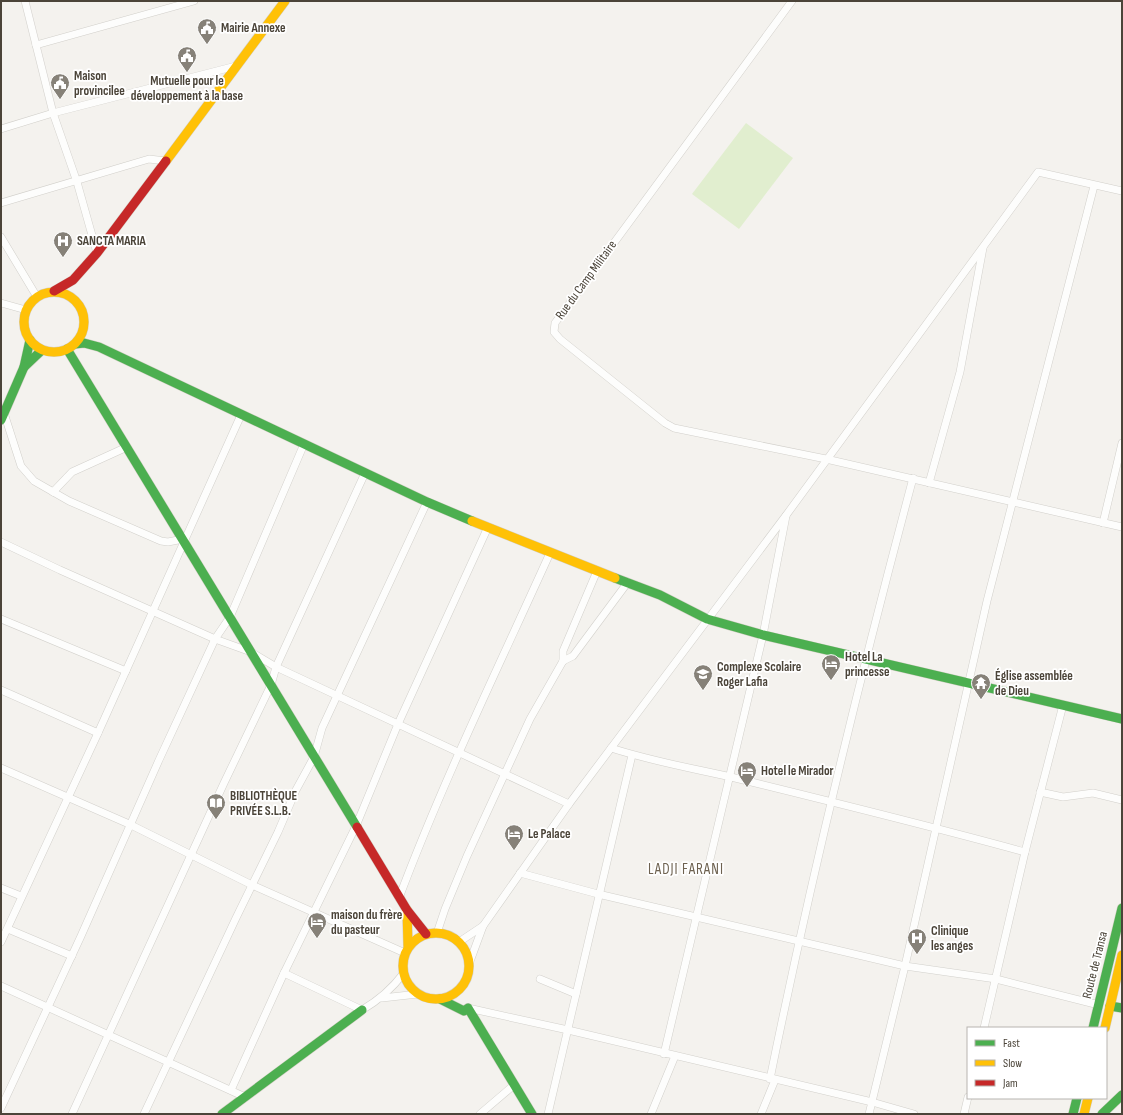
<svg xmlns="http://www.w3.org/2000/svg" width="1123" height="1115" viewBox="0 0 1123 1115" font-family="'Sofia Sans Condensed',sans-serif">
  <rect width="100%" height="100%" fill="#f4f2ee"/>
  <!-- green -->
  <polygon fill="#e1eecf" points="746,123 793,158 739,229 692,194"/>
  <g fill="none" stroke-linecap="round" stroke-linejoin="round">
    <defs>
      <g id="street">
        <polyline points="25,1 53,113 77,182 97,253"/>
        <polyline points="792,1 555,323 554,332 560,339 665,423 674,428 826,459 1122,527"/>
        <polyline points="36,45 194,1"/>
        <polyline points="1,129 53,113 236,66"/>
        <polyline points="1,203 149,159 166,161"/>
        <polyline points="1,237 37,297"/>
        <polyline points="1,303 26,310"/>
        <polyline points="4,413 21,466 34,481 69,501 161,541 168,542 183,539"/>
        <polyline points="929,483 960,372 983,248"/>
        <polyline points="53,492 72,472 127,447"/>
        <polyline points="1103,523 1122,443"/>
        <polyline points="1,542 60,570 215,639 251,652 276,667 569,804"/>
        <polyline points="1,619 126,671"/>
        <polyline points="563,661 563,651 597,571"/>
        <polyline points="1,690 98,733"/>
        <path d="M611,748C651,761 691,768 731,777C829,801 927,825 1025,852"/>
        <polyline points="1,768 129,824 252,885 405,953"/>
        <polyline points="1040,792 1063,797 1093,793 1122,800"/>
        <polyline points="520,873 598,894 905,966 996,979 1099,1005"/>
        <polyline points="1,888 21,896"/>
        <path d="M399,898C443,781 498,668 550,553"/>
        <polyline points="8,929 72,956"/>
        <polyline points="437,933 445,909 467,856 530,719 563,661 573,656 628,582"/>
        <polyline points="1,942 98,733 241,415"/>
        <polyline points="459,942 483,926"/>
        <polyline points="469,964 483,926 569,804 787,514 1038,172 1122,191"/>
        <path d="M284,973L362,1010C379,1000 391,990 403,974"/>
        <polyline points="540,979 576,994"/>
        <polyline points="1,986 245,1097"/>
        <polyline points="382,998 418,994"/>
        <polyline points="468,1008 568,1030 872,1102 914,1114"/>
        <polyline points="984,1028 1025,852 1063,705"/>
        <polyline points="664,1054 763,635 786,516"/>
        <path d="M770,1079C811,877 860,677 913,478"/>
        <polyline points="231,1090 284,973 356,826 398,724 488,527"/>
        <polyline points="1,1108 81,936 159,760 215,639 230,617 304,444"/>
        <polyline points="72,1114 224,783 271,685 276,667 365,473"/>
        <polyline points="144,1114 236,918 278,832 296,790 314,757 322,728 427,502"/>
        <polyline points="480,1114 514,1085"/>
        <polyline points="548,1114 632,755"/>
        <polyline points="651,1114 675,1056"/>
        <polyline points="761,1114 775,1080"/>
        <polyline points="869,1114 905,966 987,601 1094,186"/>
        <polyline points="964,1114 968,1097"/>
      </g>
      <g id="fast">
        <polyline points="30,340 24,367 42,350"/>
        <polyline points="75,344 84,343 99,347 427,502 472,521"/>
        <polyline points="67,349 357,827"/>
        <polyline points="1,420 24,367"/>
        <polyline points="615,578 660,595 707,619 763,635 1122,719"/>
        <polyline points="440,999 464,1011 468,1008 532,1114"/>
        <polyline points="1110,1006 1122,1008"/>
        <polyline points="1093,1028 1122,908"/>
        <polyline points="222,1114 362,1010"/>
        <polyline points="1073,1114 1077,1098"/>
        <polyline points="1102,1114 1122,1095"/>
      </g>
      <g id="slow">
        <polyline points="166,161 285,1"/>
        <circle cx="54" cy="322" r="30"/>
        <polyline points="472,521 615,578"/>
        <polyline points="407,910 408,946"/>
        <circle cx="436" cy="966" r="33"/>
        <polyline points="1105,1028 1122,955"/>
        <polyline points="1084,1114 1088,1098"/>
      </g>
      <g id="jam">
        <polyline points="54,291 73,280 97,253 166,161"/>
        <polyline points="357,827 407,910 426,934"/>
      </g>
    </defs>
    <!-- street casing -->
    <use href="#street" stroke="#d2d0cb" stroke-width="8"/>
    <!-- fast casing -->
    <use href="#fast" stroke="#d3cfc5" stroke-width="10"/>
    <!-- slow casing -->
    <use href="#slow" stroke="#d3cfc5" stroke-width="10"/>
    <!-- jam casing -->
    <use href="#jam" stroke="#d3cfc5" stroke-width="10"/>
    <!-- street -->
    <use href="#street" stroke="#fdfdfc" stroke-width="7"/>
    <!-- fast -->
    <use href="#fast" stroke="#4caf50" stroke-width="9"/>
    <!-- slow -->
    <use href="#slow" stroke="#ffc107" stroke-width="9"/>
    <!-- jam -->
    <use href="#jam" stroke="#c62828" stroke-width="9"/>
  </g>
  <!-- icons -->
  <defs>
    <symbol id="civic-pin" viewBox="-11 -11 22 30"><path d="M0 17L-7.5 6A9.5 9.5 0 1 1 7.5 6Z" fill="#868178" stroke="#fff"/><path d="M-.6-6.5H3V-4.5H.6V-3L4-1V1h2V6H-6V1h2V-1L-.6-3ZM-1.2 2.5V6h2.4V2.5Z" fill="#fff"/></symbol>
    <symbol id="hospital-pin" viewBox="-11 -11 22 30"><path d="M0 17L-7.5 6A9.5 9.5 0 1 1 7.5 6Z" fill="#868178" stroke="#fff"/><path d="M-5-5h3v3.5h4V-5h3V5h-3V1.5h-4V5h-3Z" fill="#fff"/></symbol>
    <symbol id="hotel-pin" viewBox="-11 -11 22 30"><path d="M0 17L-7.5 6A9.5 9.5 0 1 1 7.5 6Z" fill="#868178" stroke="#fff"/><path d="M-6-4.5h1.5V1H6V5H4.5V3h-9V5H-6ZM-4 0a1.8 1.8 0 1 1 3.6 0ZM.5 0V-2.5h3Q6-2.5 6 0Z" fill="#fff"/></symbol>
    <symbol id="school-pin" viewBox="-11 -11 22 30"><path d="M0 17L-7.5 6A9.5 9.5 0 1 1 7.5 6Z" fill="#868178" stroke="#fff"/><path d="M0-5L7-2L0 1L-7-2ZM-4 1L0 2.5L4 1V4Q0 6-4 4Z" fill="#fff"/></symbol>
    <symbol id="temple-pin" viewBox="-11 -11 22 30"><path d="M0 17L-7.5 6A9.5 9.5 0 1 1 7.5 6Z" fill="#868178" stroke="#fff"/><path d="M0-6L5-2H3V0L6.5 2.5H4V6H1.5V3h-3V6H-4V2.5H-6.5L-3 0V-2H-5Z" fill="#fff"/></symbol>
    <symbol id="library-pin" viewBox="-11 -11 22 30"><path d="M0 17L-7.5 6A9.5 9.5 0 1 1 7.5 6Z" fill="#868178" stroke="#fff"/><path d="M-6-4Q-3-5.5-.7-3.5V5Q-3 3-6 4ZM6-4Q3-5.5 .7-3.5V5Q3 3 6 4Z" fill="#fff"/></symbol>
  </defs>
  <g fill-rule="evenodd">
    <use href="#civic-pin" x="196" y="17" width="22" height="30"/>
    <use href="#civic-pin" x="176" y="45" width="22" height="30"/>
    <use href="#civic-pin" x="49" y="72" width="22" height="30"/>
    <use href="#hospital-pin" x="52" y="230" width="22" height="30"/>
    <use href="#hotel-pin" x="820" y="653" width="22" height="30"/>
    <use href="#school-pin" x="692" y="663" width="22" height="30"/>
    <use href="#temple-pin" x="970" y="672" width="22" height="30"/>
    <use href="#hotel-pin" x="736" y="760" width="22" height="30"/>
    <use href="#library-pin" x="205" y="792" width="22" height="30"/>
    <use href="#hotel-pin" x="503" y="823" width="22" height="30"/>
    <use href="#hotel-pin" x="306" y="911" width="22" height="30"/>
    <use href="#hospital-pin" x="906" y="927" width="22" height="30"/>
  </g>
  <g text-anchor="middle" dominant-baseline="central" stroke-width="3.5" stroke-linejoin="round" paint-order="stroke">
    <!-- poi labels -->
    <g font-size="13" font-weight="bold" fill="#4b4439" stroke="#fff" text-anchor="start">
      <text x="221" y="28">Mairie Annexe</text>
      <text x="74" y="76">Maison<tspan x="74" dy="15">provincilee</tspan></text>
      <text x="187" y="81" text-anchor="middle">Mutuelle pour le<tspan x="187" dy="15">développement à la base</tspan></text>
      <text x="77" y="241">SANCTA MARIA</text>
      <text x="845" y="657">Hotel La<tspan x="845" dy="15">princesse</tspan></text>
      <text x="717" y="667">Complexe Scolaire<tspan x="717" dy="15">Roger Lafia</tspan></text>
      <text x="995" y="676">Église assemblée<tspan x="995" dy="15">de Dieu</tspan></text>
      <text x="761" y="771">Hotel le Mirador</text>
      <text x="230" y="796">BIBLIOTHÈQUE<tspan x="230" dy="15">PRIVÉE S.L.B.</tspan></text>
      <text x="528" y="834">Le Palace</text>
      <text x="331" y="915">maison du frère<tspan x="331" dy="15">du pasteur</tspan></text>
      <text x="931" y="931">Clinique<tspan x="931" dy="15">les anges</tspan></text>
    </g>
    <!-- street labels -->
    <g font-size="13" fill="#4b4439" stroke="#fff">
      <text transform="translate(586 280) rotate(-54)">Rue du Camp Militaire</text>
      <text transform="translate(1095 965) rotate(-76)">Route de Transa</text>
    </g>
    <!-- quarter labels -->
    <g font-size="15" letter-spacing="1" fill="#6e6250" stroke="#fff">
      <text x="686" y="869">LADJI FARANI</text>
    </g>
  </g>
  <!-- border -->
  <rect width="1123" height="1115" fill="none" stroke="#4b4439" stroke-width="4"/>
  <!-- legend -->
  <rect x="967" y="1027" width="140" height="72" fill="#ffffff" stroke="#b7b4b0"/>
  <rect x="975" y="1040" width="20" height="6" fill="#4caf50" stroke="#b7b4b0"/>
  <text x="1003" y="1047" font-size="12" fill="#4b4439">Fast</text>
  <rect x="975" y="1060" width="20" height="6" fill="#ffc107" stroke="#b7b4b0"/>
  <text x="1003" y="1067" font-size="12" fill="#4b4439">Slow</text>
  <rect x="975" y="1080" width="20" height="6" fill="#c62828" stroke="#b7b4b0"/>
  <text x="1003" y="1087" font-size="12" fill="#4b4439">Jam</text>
</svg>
